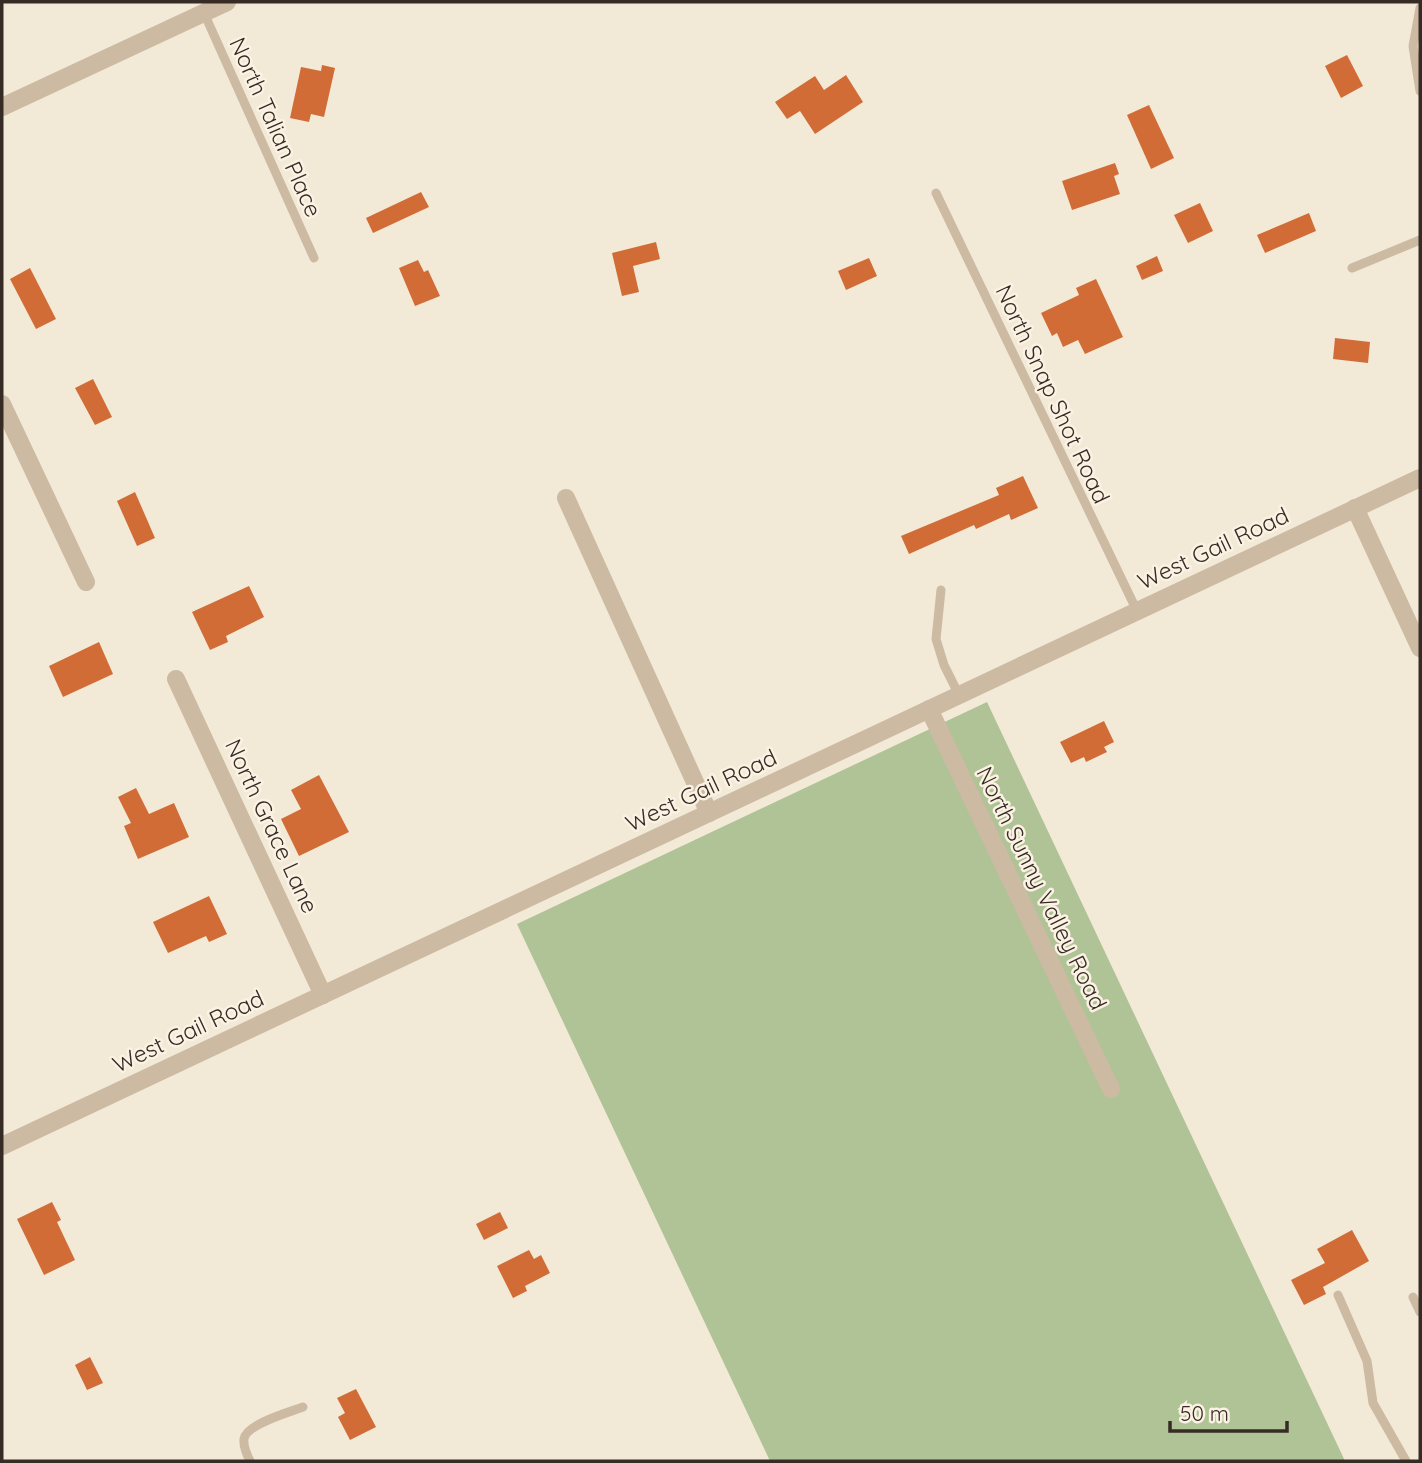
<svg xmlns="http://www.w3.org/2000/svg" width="1422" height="1463" viewBox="0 0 1422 1463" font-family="Quicksand,sans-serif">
  <rect width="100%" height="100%" fill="#f3e9d7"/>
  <!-- green -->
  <polygon fill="#afc396" points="987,702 1345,1461 770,1461 517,924"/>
  <!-- building -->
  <g fill="#d16c37">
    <polygon points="1347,55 1363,86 1341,98 1325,66"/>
    <polygon points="322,65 335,68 324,117 311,114 309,122 290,118 301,67 321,71"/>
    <polygon points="846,75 863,102 815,134 800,111 787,119 775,102 815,76 824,90"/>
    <polygon points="1149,105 1174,158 1151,169 1127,115"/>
    <polygon points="1115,163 1119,174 1114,176 1120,194 1072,210 1062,181"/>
    <polygon points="421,192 429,207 373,233 366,218"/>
    <polygon points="1200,203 1213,231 1188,243 1174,215"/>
    <polygon points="1309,213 1316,231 1265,253 1257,235"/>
    <polygon points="656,242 660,259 633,266 639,292 622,296 612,253"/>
    <polygon points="1157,256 1163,271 1142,280 1136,266"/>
    <polygon points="869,258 877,276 846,290 838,271"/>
    <polygon points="418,260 424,272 428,270 440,296 415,306 399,268"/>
    <polygon points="30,268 56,319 36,329 10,279"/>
    <polygon points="1096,279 1123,337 1085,354 1078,340 1063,347 1057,333 1052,336 1041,313 1079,295 1076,288"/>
    <polygon points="1335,338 1370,342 1368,363 1333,359"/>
    <polygon points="93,379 112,417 95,425 75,388"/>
    <polygon points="1023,476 1038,508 1011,520 1009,514 976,529 974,525 909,554 901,536 999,495 996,488"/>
    <polygon points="135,492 155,538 137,546 117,501"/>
    <polygon points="249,586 264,617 226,636 228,642 210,650 192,612"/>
    <polygon points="99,642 113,674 63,697 49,666"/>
    <polygon points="1104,721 1114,742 1104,747 1107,752 1086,762 1084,757 1071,763 1060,742"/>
    <polygon points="319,775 349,832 299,856 281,819 301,809 291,790"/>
    <polygon points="136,788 149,814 174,803 189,837 138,859 124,826 131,823 118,797"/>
    <polygon points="209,896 227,934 209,942 206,936 168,953 153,922"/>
    <polygon points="52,1202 61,1220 57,1222 75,1260 44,1275 17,1219"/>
    <polygon points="500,1212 508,1228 484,1240 476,1224"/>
    <polygon points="1352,1230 1369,1261 1323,1287 1326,1294 1304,1305 1291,1280 1325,1263 1317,1249"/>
    <polygon points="529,1250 534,1259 541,1255 550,1273 525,1286 527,1291 513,1298 497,1266"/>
    <polygon points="90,1357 103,1383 87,1390 75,1365"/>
    <polygon points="356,1389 376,1427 350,1440 338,1417 345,1413 337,1398"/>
  </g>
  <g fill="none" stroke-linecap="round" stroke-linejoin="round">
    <!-- service -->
    <g stroke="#ccbaa2" stroke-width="9">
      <polyline points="1420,8 1413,46 1420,91"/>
      <polyline points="204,13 314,258"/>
      <polyline points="936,193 1137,611"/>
      <polyline points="1352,268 1420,240"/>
      <polyline points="941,590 936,639 944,665 959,695"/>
      <polyline points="1338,1295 1367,1361 1373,1403 1406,1461"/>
      <polyline points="1413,1297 1420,1312"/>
      <path d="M250,1461C247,1455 243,1447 244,1439C246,1424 290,1412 303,1407"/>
    </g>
    <!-- minor -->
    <g stroke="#ccbaa2" stroke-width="18">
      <polyline points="2,107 227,2"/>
      <polyline points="2,404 86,582"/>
      <polyline points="566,498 709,813"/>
      <polyline points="1355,508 1420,648"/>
      <polyline points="176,679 323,995"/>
      <polyline points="929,709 1111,1089"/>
      <polyline points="2,1146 1420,478"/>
    </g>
  </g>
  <g text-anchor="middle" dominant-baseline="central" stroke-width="5" stroke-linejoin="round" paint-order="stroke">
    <!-- street labels -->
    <g font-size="23" fill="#362c25" stroke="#fbf2e4">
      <text transform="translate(276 127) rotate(66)">North Talian Place</text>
      <text transform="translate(1053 394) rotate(65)">North Snap Shot Road</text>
      <text transform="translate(1213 548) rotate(-25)">West Gail Road</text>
      <text transform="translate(701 790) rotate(-25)">West Gail Road</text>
      <text transform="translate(272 826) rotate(65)">North Grace Lane</text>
      <text transform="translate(1042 888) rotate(64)">North Sunny Valley Road</text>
      <text transform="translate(188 1031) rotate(-25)">West Gail Road</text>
    </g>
  </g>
  <!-- border -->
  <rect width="1422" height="1463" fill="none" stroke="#362c25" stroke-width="7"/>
  <!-- scale -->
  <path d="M1170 1421v10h117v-10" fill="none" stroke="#362c25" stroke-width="3.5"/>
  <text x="1180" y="1421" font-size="21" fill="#362c25" stroke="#fbf2e4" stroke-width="5" paint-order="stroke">50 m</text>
</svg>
